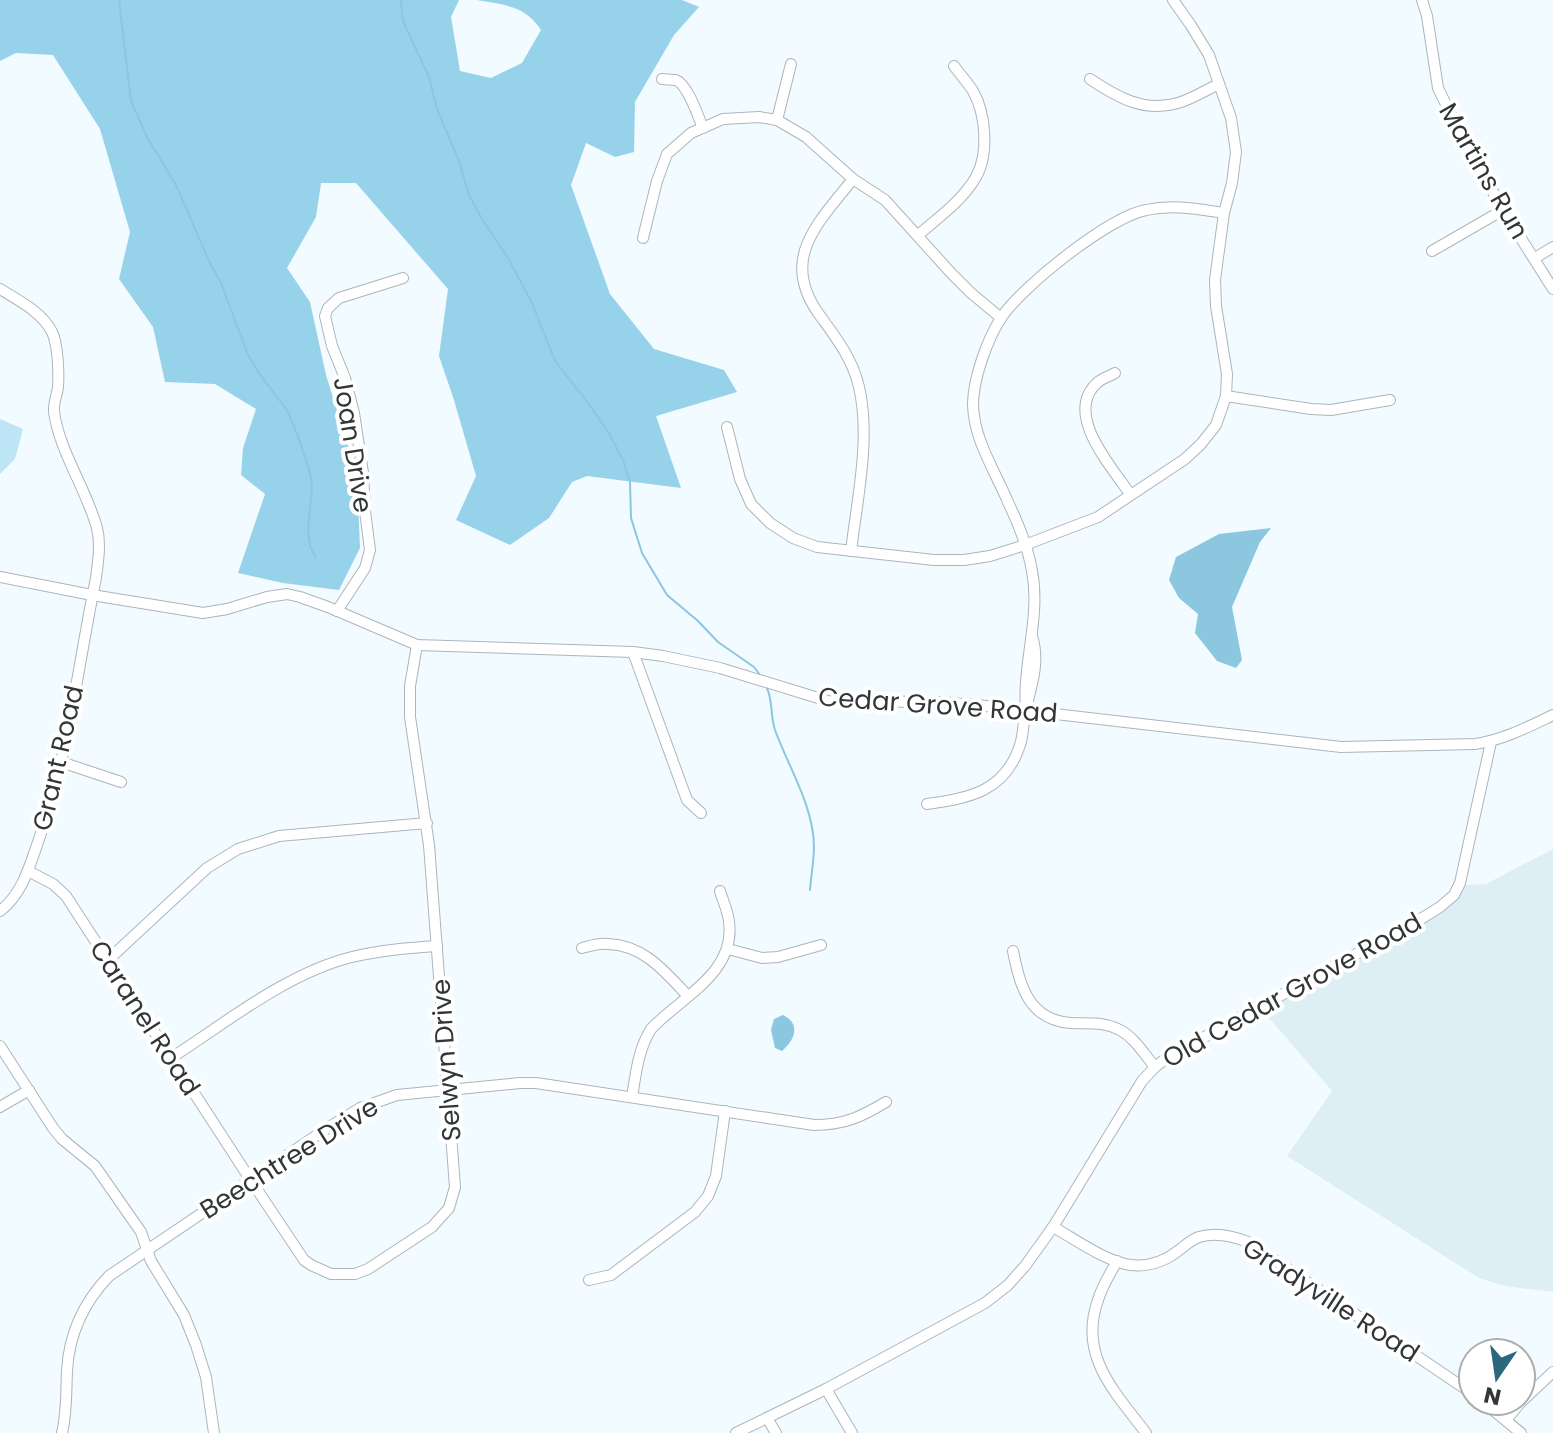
<svg xmlns="http://www.w3.org/2000/svg" width="1553" height="1433" viewBox="0 0 1553 1433" font-family="Poppins,sans-serif">
  <rect width="100%" height="100%" fill="#f2fbff"/>
  <!-- built -->
  <polygon fill="#deeef5" points="1553,849 1553,1292 1505,1286 1479,1278 1287,1156 1332,1091 1263,1011 1427,920 1464,885 1486,884"/>
  <!-- green -->
  <polygon fill="#bee5f5" points="0,419 23,429 15,459 0,474"/>
  <!-- forest -->
  <path fill="#97d2eb" d="M0,0H459L451,17L460,71L491,78L522,63L541,30C525,5 504,5 477,0H682L699,7L674,35L635,102L634,152L615,157L586,143L571,185L610,294L654,349L724,370L737,392L656,416L681,488L587,476L572,482L549,518L510,545L456,520L476,476L454,400L439,356L448,289L356,183H321L316,217L287,268L310,302L326,375L357,475L360,548L339,590L283,583L238,573L265,494L241,475L243,448L256,409L215,384L165,382L153,327L119,279L130,232L100,129L53,55L16,53L0,61Z"/>
  <!-- water -->
  <g fill="#8bc7df">
    <polygon points="1271,528 1260,542 1232,607 1242,660 1236,668 1217,661 1195,633 1198,614 1179,598 1169,580 1176,557 1219,534"/>
    <path d="M783,1015C801,1024 795,1040 782,1051L775,1048L771,1030L774,1019Z"/>
  </g>
  <g fill="none" stroke-linecap="round" stroke-linejoin="round">
    <!-- stream -->
    <g stroke="#8bc7df" stroke-width="2">
      <polyline points="119,0 131,101 147,137 176,185 209,261 221,283 248,355 258,372 287,410 299,439 310,473 312,487 308,529 310,546 316,558"/>
      <polyline points="401,0 403,21 429,77 437,109 459,161 469,195 482,219 508,258 532,303 555,361 591,407 608,432 623,460 630,482 631,518 642,553 667,595 698,621 718,642 754,667 760,675"/>
      <path d="M767,688C773,701 770,715 775,730C788,766 814,807 814,847C814,861 811,876 810,890"/>
    </g>
    <defs>
      <g id="minor">
        <polyline points="1422,0 1427,16 1438,88 1456,125 1503,210 1553,289"/>
        <path d="M662,79C662,79 675,80 676,80C688,85 698,116 703,128"/>
        <path d="M1090,79C1117,97 1144,113 1178,103C1192,99 1206,90 1219,84"/>
        <polyline points="777,120 791,64"/>
        <path d="M918,235C938,218 963,200 976,177C989,154 986,114 973,91C967,82 960,74 954,66"/>
        <polyline points="643,238 657,181 667,154 691,133 723,119 759,117 777,120 806,137 853,179 885,200 951,273 971,293 1001,318"/>
        <polyline points="1432,251 1503,210"/>
        <polyline points="1535,258 1553,247"/>
        <path d="M0,289C18,300 42,312 52,332C58,344 59,374 58,387C57,396 53,403 54,412C60,453 86,488 97,528C101,544 98,562 96,578C78,666 68,757 38,842C29,868 22,894 0,911"/>
        <path d="M1115,373C1110,376 1103,378 1098,382C1062,413 1112,467 1130,494"/>
        <polyline points="1226,396 1311,409 1331,410 1390,400"/>
        <polyline points="727,427 740,479 751,504 770,523 793,538 817,547 934,560 964,560 990,556 1025,545 1098,517 1185,459 1201,444 1216,425 1226,396 1227,374 1216,306 1215,280 1224,213 1232,183 1236,152 1231,118 1209,55 1190,24 1173,0"/>
        <path d="M851,551C857,500 871,438 859,387C853,360 837,339 821,317C778,260 817,224 853,179"/>
        <path d="M0,577L92,595L203,613L227,609L267,597L287,594L300,597L328,607L417,645L633,652L663,656L720,668L828,701L938,702L977,705L1341,747L1475,744C1503,740 1528,727 1553,715"/>
        <polyline points="337,611 365,568 370,550 365,511 363,473 354,413 345,378 332,346 325,316 328,308 339,298 403,278"/>
        <polyline points="633,652 687,800 701,813"/>
        <path d="M1026,710C1022,664 1041,617 1032,571C1028,547 1018,523 1008,502C995,471 974,440 973,405C973,379 987,340 1001,318C1021,287 1109,217 1146,210C1173,204 1197,209 1224,213"/>
        <polyline points="61,762 121,782"/>
        <path d="M927,804C969,798 1005,792 1020,745C1024,733 1023,721 1026,708C1032,684 1040,661 1032,636"/>
        <polyline points="28,871 53,884 66,896 250,1179 304,1260 311,1265 331,1274 355,1274 368,1269 432,1227 449,1208 455,1187 429,845 410,717 410,686 417,645"/>
        <path d="M582,948C590,946 599,943 608,944C644,945 665,972 688,996"/>
        <polyline points="728,949 762,958 778,957 821,945"/>
        <path d="M1013,951C1020,985 1028,1020 1071,1023C1089,1024 1103,1021 1120,1030C1135,1038 1144,1054 1155,1067"/>
        <polyline points="108,960 207,868 238,849 279,836 427,823"/>
        <polyline points="0,1046 53,1128 62,1139 95,1166 141,1232 151,1261 184,1315 196,1345 206,1377 214,1433"/>
        <path d="M171,1058C227,1022 287,973 352,957C380,950 409,948 437,946"/>
        <path d="M632,1097C636,1073 638,1050 651,1029C681,997 736,973 729,922C728,911 723,901 720,891"/>
        <polyline points="0,1107 29,1090"/>
        <path d="M1053,1227C1075,1239 1106,1262 1131,1265C1148,1267 1165,1261 1178,1251C1185,1246 1190,1240 1199,1237C1215,1232 1233,1236 1248,1242L1473,1394"/>
        <path d="M1117,1261C1110,1274 1102,1286 1098,1300C1078,1356 1115,1392 1146,1433"/>
        <polyline points="589,1280 611,1275 695,1212 708,1196 716,1176 725,1111"/>
        <polyline points="826,1389 852,1433"/>
        <polyline points="1482,1401 1521,1433"/>
        <polyline points="767,1418 776,1433"/>
        <polyline points="1506,1420 1521,1402 1553,1372"/>
        <path d="M62,1433C67,1412 66,1392 67,1371C69,1334 84,1302 109,1276L329,1127L360,1108L397,1095L520,1083H536L814,1125C844,1125 861,1117 886,1102"/>
        <polyline points="736,1433 826,1389 985,1303 1008,1285 1025,1266 1053,1227 1142,1081 1155,1067 1168,1057 1424,917 1440,907 1454,895 1460,883 1491,742"/>
      </g>
    </defs>
    <!-- minor casing -->
    <use href="#minor" stroke="#adb5b9" stroke-width="12"/>
    <!-- minor -->
    <use href="#minor" stroke="#fff" stroke-width="10"/>
  </g>
  <g text-anchor="middle" dominant-baseline="central" stroke-width="8" stroke-linejoin="round" paint-order="stroke">
    <!-- street labels -->
    <g font-size="26" fill="#323637" stroke="#fff">
      <text transform="translate(1484 171) rotate(60)">Martins Run</text>
      <text transform="translate(353 445) rotate(81)">Joan Drive</text>
      <text transform="translate(938 705) rotate(4)">Cedar Grove Road</text>
      <text transform="translate(58 758) rotate(-77)">Grant Road</text>
      <text transform="translate(1292 990) rotate(-29)">Old Cedar Grove Road</text>
      <text transform="translate(145 1018) rotate(57)">Caranel Road</text>
      <text transform="translate(446 1060) rotate(-94)">Selwyn Drive</text>
      <text transform="translate(289 1158) rotate(-32)">Beechtree Drive</text>
      <text transform="translate(1331 1300) rotate(33)">Gradyville Road</text>
    </g>
  </g>
  <!-- north arrow -->
  <g transform="translate(1497 1377) rotate(193)"><circle r="38" fill="#ffffff" stroke="#adafaf" stroke-width="2"/>
  <path d="M0-6L14 30L0 20L-14 30Z" fill="#2a687e"/>
  <text y="-12" font-size="22" font-weight="bold" text-anchor="middle" fill="#323637">N</text>
  </g>
</svg>
